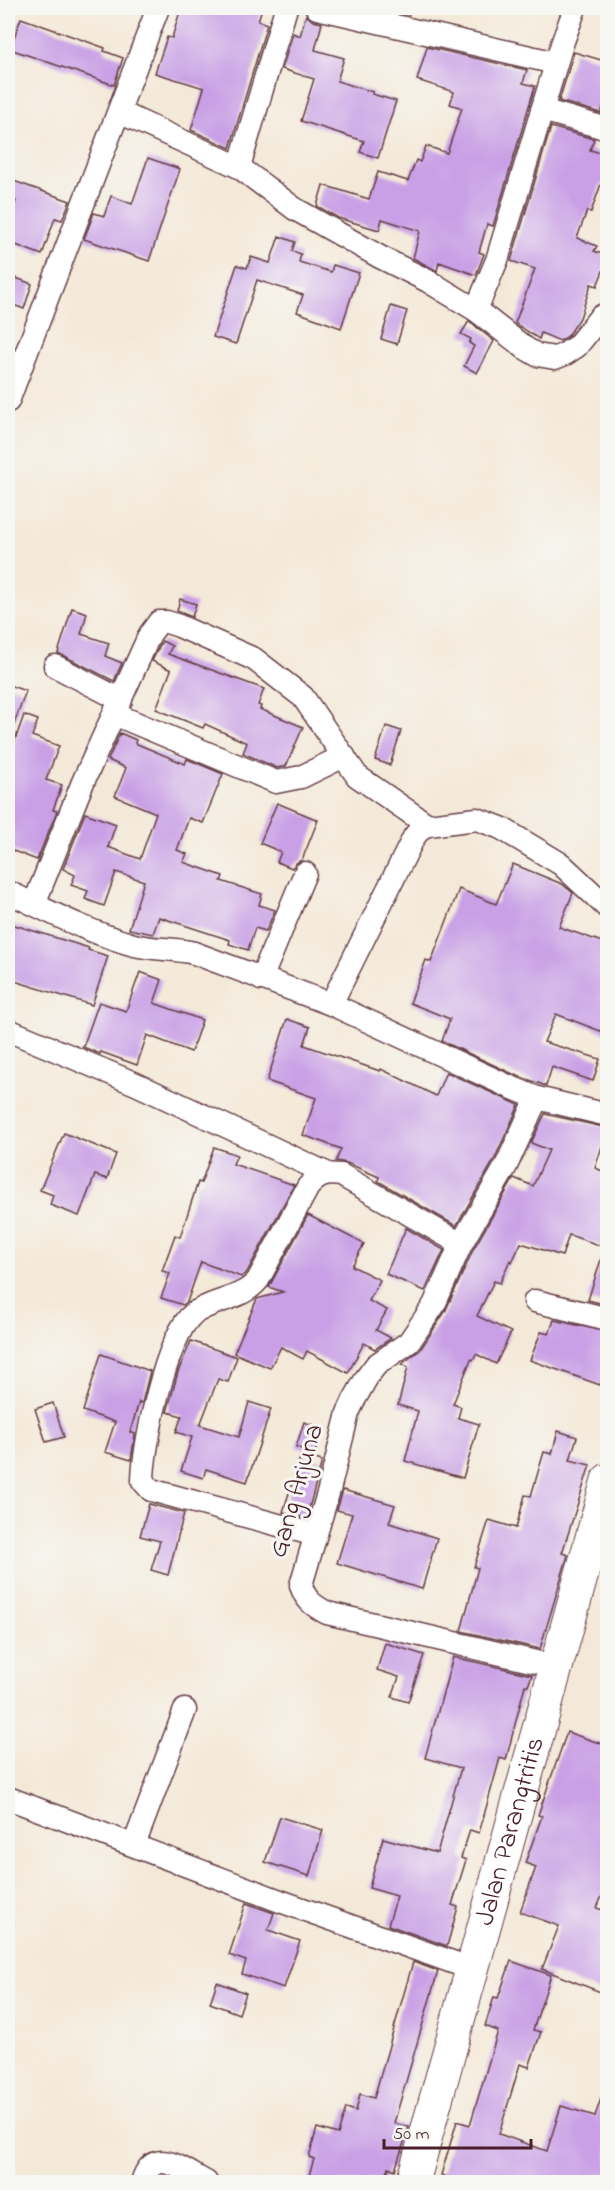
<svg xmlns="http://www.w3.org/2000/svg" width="615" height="2190" viewBox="0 0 615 2190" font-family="'Indie Flower',sans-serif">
  <rect width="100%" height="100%" fill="#f6f6f2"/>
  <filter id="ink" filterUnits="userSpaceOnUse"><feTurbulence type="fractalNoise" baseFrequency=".0167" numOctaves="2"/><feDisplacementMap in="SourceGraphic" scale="12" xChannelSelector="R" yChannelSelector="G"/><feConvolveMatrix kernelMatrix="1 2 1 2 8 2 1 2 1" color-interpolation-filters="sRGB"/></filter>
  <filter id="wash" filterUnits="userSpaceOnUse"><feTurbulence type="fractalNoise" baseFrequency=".008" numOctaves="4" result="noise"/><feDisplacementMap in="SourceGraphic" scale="24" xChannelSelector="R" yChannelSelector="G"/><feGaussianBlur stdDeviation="1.35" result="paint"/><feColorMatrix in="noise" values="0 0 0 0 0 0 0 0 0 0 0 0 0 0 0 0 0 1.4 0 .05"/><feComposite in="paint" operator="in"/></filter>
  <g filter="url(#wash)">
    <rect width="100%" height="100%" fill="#f4e9d8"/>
    <g id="blocks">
      <!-- building -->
      <g fill="#c9a0e5">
        <polygon points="181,8 262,8 258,21 267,24 230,148 191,130 204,88 155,73 167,37 172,38"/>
        <polygon points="375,8 411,8 409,15"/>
        <polygon points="306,15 313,21 322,23 315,50 344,58 337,81 373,92 372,94 396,101 378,158 360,152 364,141 301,121 314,79 282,69 293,33 300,36"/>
        <polygon points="21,18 105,48 104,51 123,58 114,85 10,49"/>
        <polygon points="427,47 527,70 523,83 535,86 493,226 487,224 479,252 484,254 476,275 439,262 437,271 413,258 420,231 382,219 379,230 338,218 317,206 323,185 369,199 378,172 408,181 416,160 420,162 426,146 447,153 462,108 450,104 454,92 417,80"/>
        <polygon points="574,52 608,62 608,106 604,105 601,113 559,101"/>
        <polygon points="551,127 594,139 590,150 608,155 608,186 601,184 591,212 587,211 577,238 597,246 594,251 608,256 608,258 597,286 591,284 580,318 568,336 560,341 541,333 539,339 515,323 535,269 511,261"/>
        <polygon points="148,158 180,169 149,261 84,239 94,213 104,216 111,196 132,204"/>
        <polygon points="8,179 70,201 62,220 55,218 42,255 8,242 8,224 16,201 8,198"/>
        <polygon points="279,236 295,242 292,251 301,254 299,262 331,272 333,265 359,273 341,328 297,312 303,295 257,280 236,344 213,337 237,265 247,268 251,257 270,263"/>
        <polygon points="8,275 32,284 24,309 8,303"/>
        <polygon points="391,306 407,311 397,344 381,339"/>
        <polygon points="469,321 494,341 477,373 464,366 474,346 469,343 471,339 461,334"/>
        <polygon points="180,599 196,604 192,617 177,611"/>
        <polygon points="72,608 87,613 81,634 109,643 105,656 122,663 114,681 58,653"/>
        <polygon points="162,641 172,646 168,654 264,689 258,705 261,706 260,709 303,727 286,766 277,768 243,753 247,743 205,724 203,728 156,709 171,670 152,661"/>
        <polygon points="11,686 26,691 10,735 8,735 8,695"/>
        <polygon points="24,715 38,720 32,736 59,746 46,780 62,785 53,810 57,811 37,860 8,849 8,760"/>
        <polygon points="386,726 401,731 390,765 375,760"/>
        <polygon points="120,733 136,740 135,743 185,764 187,759 223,774 203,823 189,818 177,850 187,854 183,862 223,876 221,881 262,894 259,905 275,910 266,931 255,928 248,950 229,944 230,940 159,917 153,934 129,929 144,881 116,872 104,906 85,899 88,891 71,885 75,875 63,869 85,813 116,824 108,847 140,859 156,813 115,796 126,768 108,760"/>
        <polygon points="277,803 318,820 302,860 296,863 292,868 277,862 281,852 260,843"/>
        <polygon points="513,864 562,884 573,893 559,927 608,944 608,1034 556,1014 544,1042 600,1059 593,1081 552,1067 546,1086 513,1074 442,1041 450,1019 410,1003 426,960 431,962 459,889 496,904"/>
        <polygon points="8,923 89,948 88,950 108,956 92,1005 8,979"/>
        <polygon points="140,972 162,980 154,1003 202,1020 191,1052 147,1035 137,1065 101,1052 100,1054 83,1047 99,1002 126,1011"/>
        <polygon points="287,1019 310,1027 304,1045 380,1071 381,1069 436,1096 446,1072 519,1105 494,1160 456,1226 378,1181 379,1177 347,1163 336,1161 341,1149 303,1135 316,1098 267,1081"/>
        <polygon points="545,1114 608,1128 595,1168 608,1173 608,1248 569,1235 562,1256 521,1243 512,1262 510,1260 500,1283 494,1281 477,1316 511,1332 496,1364 476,1354 473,1360 471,1359 453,1404 461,1407 458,1418 479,1424 463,1478 405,1461 418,1411 398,1405 408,1367 402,1364 420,1350 445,1312 473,1250 514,1178 533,1186 549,1150 531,1143"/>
        <polygon points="64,1133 116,1154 107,1179 95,1175 79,1216 50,1205 53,1195 40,1190"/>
        <polygon points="214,1147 237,1155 233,1164 294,1185 247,1272 241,1277 201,1262 187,1302 183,1305 161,1298 170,1273 162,1271 175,1235 180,1237 198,1182 201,1183"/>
        <polygon points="308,1215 364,1244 352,1266 380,1280 369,1301 387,1310 376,1330 391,1338 375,1349 364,1343 348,1373 307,1351 303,1359 281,1347 270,1368 234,1353 257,1299 283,1292 269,1287"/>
        <polygon points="406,1228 444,1250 425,1291 386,1274"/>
        <polygon points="604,1250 608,1250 608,1305 588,1300"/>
        <polygon points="554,1320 608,1332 608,1362 600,1385 530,1360 541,1332 549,1334"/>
        <polygon points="191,1341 237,1357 228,1382 218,1379 200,1425 239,1437 249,1402 271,1409 247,1482 206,1469 203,1478 181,1471 192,1437 176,1432 182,1416 167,1412 178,1372"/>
        <polygon points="101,1354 150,1371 142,1403 139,1402 130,1432 135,1434 131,1460 105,1452 115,1422 83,1411"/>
        <polygon points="53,1403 64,1437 46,1442 35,1409"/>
        <polygon points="304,1422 323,1428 315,1453 296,1447"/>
        <polygon points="558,1431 577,1437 570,1460 590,1465 562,1553 568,1555 540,1649 461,1631 478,1568 474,1567 489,1520 516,1528 525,1495 531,1496 544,1452 552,1454"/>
        <polygon points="301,1455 322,1461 306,1519 283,1512"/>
        <polygon points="343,1490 395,1505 389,1523 437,1538 422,1589 337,1563 352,1514 337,1510"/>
        <polygon points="149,1504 184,1513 168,1575 151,1570 160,1541 140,1536"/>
        <polygon points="385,1643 424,1655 408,1702 392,1697 399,1677 377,1670"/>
        <polygon points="453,1657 532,1675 528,1686 525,1685 506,1760 500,1758 479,1833 470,1830 461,1858 466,1860 452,1905 458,1907 447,1946 388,1925 397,1896 369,1888 383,1838 437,1853 461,1768 425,1758"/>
        <polygon points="567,1732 608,1746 608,1881 597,1908 608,1912 608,1995 542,1969 559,1926 520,1912 536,1867 525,1863 542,1816 538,1815"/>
        <polygon points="280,1817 323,1830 309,1876 265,1862"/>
        <polygon points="246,1903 274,1913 268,1930 300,1941 284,1988 242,1974 246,1961 229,1955"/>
        <polygon points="511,1961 551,1975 533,2030 541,2032 529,2067 520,2064 499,2134 547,2151 561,2106 595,2116 605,2087 608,2088 608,2182 449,2182 450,2178 441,2175 457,2121 470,2125 498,2031 485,2026 494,1997 498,1998"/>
        <polygon points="413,1962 438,1971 394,2123 409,2127 395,2170 389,2167 384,2182 371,2178 370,2182 307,2182 314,2159 309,2157 317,2128 338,2134 346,2108 356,2111 360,2094 374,2098"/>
        <polygon points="217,1982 246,1993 239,2014 210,2003"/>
      </g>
    </g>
  </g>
  <g filter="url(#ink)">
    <use href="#blocks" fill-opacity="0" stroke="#643d45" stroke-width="1.5"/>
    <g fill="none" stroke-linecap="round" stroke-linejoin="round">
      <defs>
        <g id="minor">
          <polyline points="317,8 556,63"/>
          <polyline points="542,110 608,129"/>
          <polyline points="119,112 239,167 295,209 380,257 428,281 476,310 525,348 537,355 555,358 565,354 577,346 600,317 608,313"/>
          <polyline points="239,167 286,8"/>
          <polyline points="476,310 497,260 562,44 575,8"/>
          <polyline points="8,401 158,8"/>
          <polyline points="55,666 121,700"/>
          <polyline points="114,714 276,782 301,777 344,756"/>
          <path d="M8,892C48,911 90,933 134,945C154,950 174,948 194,953L331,1004L508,1086L537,1098L608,1115"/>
          <polyline points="34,904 83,782 150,634 159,622 167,622 179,626 254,659 303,697 357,776 428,825"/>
          <polyline points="261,979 305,873"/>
          <polyline points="331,1004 414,837 421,828 428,825 477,819 501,828 561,864 608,908"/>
          <polyline points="8,1030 136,1084 326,1173"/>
          <path d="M537,1098L506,1166L461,1244L434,1305L409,1342L376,1365L367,1377L354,1400L348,1413L329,1490L301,1585C305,1600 314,1606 327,1613L557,1667"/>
          <polyline points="535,1301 608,1319"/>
          <path d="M315,1535L151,1490L143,1481C143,1447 166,1336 193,1314C213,1299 242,1300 258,1280L308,1187C319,1175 325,1173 341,1175L461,1244"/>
          <polyline points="8,1798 280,1901 472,1969"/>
          <polyline points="134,1845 185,1710"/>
          <path d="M142,2182C154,2144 183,2170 206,2182"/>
        </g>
        <g id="primary">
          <path id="s1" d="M413,2182L608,1480"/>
        </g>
      </defs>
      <!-- minor casing -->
      <use href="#minor" stroke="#643d45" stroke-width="25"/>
      <!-- primary casing -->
      <use href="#primary" stroke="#643d45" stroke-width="35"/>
      <!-- minor -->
      <use href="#minor" stroke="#fff" stroke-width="22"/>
      <!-- primary -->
      <use href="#primary" stroke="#fff" stroke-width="33"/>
    </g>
  </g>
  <g text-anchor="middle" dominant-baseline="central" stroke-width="6" stroke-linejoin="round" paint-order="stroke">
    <!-- street labels -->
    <g font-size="27" fill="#4a1f2b" stroke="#f6f6f2">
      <text transform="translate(297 1491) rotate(-74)">Gang Arjuna</text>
      <text stroke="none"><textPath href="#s1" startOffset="364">Jalan Parangtritis</textPath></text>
    </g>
  </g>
  <!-- margin -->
  <rect width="615" height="2190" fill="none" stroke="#f6f6f2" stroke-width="30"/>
  <!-- scale -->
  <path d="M384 2139v9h147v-9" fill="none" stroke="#4a1f2b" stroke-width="3"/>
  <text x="393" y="2139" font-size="18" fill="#4a1f2b" stroke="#f6f6f2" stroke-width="4.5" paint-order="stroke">50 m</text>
</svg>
